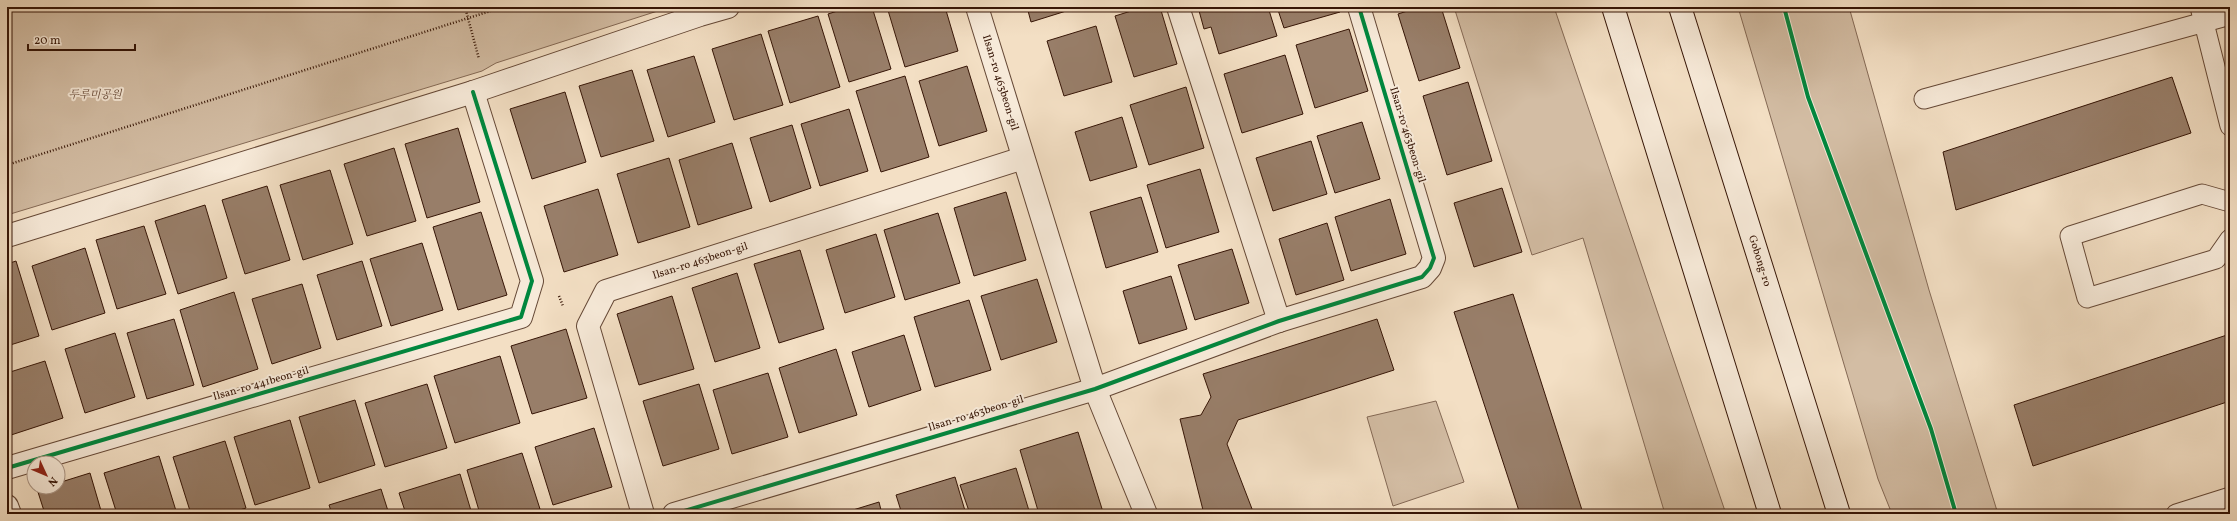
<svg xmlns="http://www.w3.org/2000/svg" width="2237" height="521" viewBox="0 0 2237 521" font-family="Vollkorn,'Noto Serif KR',serif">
  <rect width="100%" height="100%" fill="#f3dfc4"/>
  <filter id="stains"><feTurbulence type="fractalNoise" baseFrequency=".005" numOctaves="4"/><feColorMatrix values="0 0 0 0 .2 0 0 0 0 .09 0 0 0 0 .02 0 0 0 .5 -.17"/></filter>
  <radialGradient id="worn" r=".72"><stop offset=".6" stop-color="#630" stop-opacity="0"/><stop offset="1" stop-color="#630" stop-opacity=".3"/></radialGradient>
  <!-- green -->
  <g fill="#d3bda4" stroke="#846955">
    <polygon points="7,7 670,7 496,63 482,71 7,215"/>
    <polygon points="1454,7 1554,7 1726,514 1665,514 1583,238 1532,255"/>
    <polygon points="1738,7 1849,7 1929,290 1998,514 1892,514 1878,479"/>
    <polygon points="1436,401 1464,482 1393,506 1367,417"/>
  </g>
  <!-- building -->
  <g fill="#987e69" stroke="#361506">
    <polygon points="850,7 872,7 891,69 849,82 828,14"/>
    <polygon points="887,7 945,7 958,51 905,67"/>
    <polygon points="1027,7 1079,7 1031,22"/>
    <polygon points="1144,7 1160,7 1177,64 1134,77 1115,16"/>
    <polygon points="1198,7 1268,7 1277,36 1219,54 1211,27 1204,29"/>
    <polygon points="1277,7 1339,7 1340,12 1284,28"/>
    <polygon points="1420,7 1441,7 1460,68 1419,81 1398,14"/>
    <polygon points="818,16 840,87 790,103 768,31"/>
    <polygon points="1096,26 1112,82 1064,96 1047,41"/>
    <polygon points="1349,29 1368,91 1315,108 1296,45"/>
    <polygon points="761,34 783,105 734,120 712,49"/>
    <polygon points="1285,55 1303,114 1242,133 1224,74"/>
    <polygon points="694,56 715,122 668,137 647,70"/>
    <polygon points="967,66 987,131 939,146 919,81"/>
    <polygon points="632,70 654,141 601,157 579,86"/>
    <polygon points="905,76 929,157 881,172 856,91"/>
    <polygon points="2172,77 2191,133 1956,210 1943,152"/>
    <polygon points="1468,82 1492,161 1447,175 1423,96"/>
    <polygon points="1186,87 1204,148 1149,165 1130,105"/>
    <polygon points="565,92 586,162 532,179 510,109"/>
    <polygon points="849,109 868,171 820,186 801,124"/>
    <polygon points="1122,117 1137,167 1090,181 1075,132"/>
    <polygon points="1362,122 1380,179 1335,193 1317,136"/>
    <polygon points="792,125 811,188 770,202 750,138"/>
    <polygon points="458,128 480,202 427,218 405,144"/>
    <polygon points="1311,141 1327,194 1273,211 1256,158"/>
    <polygon points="732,143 752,208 698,225 679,160"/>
    <polygon points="394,148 416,221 367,236 344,164"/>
    <polygon points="669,158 690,227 638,243 617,174"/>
    <polygon points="1200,169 1219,232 1166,248 1147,185"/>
    <polygon points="330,170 353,244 303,260 280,185"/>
    <polygon points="267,186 290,260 245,274 222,200"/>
    <polygon points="1502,188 1522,252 1474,267 1454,203"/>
    <polygon points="598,189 618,255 564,272 544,206"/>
    <polygon points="1006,192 1026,260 974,276 954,208"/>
    <polygon points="1141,197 1158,252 1106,268 1090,212"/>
    <polygon points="1390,199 1406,254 1351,271 1335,217"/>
    <polygon points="205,205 227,278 178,294 155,221"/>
    <polygon points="481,212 507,295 458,310 433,227"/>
    <polygon points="938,213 960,283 905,300 884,230"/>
    <polygon points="1327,223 1344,280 1296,295 1279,239"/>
    <polygon points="144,226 166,294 117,309 96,240"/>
    <polygon points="876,234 895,297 845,313 826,250"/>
    <polygon points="422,243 443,310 391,326 370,259"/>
    <polygon points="85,248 105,313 52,330 32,266"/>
    <polygon points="1232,249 1249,303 1195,320 1178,265"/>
    <polygon points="800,250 824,329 779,343 754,264"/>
    <polygon points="16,261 39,336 7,346 7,264"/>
    <polygon points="362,261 382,326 337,340 317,275"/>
    <polygon points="737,273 760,348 715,362 692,288"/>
    <polygon points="1171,276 1187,329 1139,344 1123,291"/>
    <polygon points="1037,279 1057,342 1001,360 981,296"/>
    <polygon points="302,284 321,348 272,364 252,299"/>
    <polygon points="234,292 258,369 203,387 180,310"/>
    <polygon points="1513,294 1582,510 1567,514 1520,514 1454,312"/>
    <polygon points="672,296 694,369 639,385 617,314"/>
    <polygon points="969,300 991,370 935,387 914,317"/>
    <polygon points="174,319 194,385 147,399 127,333"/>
    <polygon points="1377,319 1394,370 1238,420 1227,444 1254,514 1204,514 1180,419 1201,415 1211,397 1203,374"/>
    <polygon points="566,329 587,398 532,414 511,346"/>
    <polygon points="115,333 135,397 85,413 65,349"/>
    <polygon points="2230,334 2230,401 2033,466 2014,405"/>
    <polygon points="904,335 921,390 869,407 852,352"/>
    <polygon points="836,349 857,415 799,433 779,368"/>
    <polygon points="500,356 520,423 455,443 434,376"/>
    <polygon points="45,361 63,418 8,436 7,373"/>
    <polygon points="768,373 788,437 732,454 713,390"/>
    <polygon points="427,384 447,448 385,467 365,403"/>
    <polygon points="699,384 719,449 663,466 643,401"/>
    <polygon points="355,400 375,465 319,483 299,417"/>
    <polygon points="290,420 310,488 255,505 234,437"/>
    <polygon points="594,428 612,487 553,505 535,447"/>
    <polygon points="1078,432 1103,512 1097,514 1039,514 1020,450"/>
    <polygon points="225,441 246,508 227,514 191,514 173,457"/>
    <polygon points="522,453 540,509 523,514 480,514 467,470"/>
    <polygon points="159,456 177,514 117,514 104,473"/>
    <polygon points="1016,468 1030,514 970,514 960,485"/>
    <polygon points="90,473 102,514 45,514 37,489 58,487 58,483"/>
    <polygon points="460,474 472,514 406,514 399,493"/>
    <polygon points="955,477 966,514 902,514 896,495"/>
    <polygon points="381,489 389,514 332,514 329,505"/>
    <polygon points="879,502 882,514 840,514"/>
  </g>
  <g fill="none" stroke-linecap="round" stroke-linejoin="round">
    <defs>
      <g id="lane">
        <polyline points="2200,7 2230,126"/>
        <polyline points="1924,99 2230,15"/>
        <polyline points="2230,202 2202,194 2070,236 2087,298 2216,259 2230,239"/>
        <polyline points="2176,514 2230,497"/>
      </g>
      <g id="street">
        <path id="s1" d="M977,7L1095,389L1146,514"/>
        <polyline points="1178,7 1279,321"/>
        <polyline points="7,236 473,92 700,15 728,7"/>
        <polyline points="7,468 521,317 532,281 473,92"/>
        <polyline points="7,506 10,514"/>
        <path id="s2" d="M643,514L588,326L606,291L1023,158"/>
        <polyline points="674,514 1095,389 1279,321 1422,277 1430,268 1434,258 1359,7"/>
      </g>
      <g id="secondary">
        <polyline points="1613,7 1770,514"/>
        <path id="s3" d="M1680,7L1839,514"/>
      </g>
    </defs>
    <!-- lane casing -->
    <use href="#lane" stroke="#654836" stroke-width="21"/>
    <!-- street casing -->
    <use href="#street" stroke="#654836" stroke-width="24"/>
    <!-- secondary casing -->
    <use href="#secondary" stroke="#361506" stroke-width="24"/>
    <!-- path -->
    <g stroke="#361506" stroke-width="2.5" stroke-dasharray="1 2" stroke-linecap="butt">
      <polyline points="465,7 479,59"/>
      <polyline points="7,165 503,7"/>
      <polyline points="559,296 563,306"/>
    </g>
    <!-- lane -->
    <use href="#lane" stroke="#f7ead9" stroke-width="19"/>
    <!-- street -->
    <use href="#street" stroke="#f7ead9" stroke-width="22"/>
    <!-- secondary -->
    <use href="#secondary" stroke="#f7ead9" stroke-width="22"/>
    <defs>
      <g id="cycleway">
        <polyline points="1784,7 1808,97 1931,429 1956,514"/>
        <polyline points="7,468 521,317 532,281 473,92"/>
        <polyline points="674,514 1095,389 1279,321 1422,277 1430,268 1434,258 1359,7"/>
      </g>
    </defs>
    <!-- cycleway casing -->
    <use href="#cycleway" stroke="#f7ead9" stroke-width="6"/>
    <!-- cycleway -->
    <use href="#cycleway" stroke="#00873e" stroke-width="4"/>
  </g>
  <g text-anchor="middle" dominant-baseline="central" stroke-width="4" stroke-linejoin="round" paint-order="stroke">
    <!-- street labels -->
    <g font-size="11" fill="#361506" stroke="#f7ead9">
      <text stroke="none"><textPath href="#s1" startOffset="79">Ilsan-ro 463beon-gil</textPath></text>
      <text transform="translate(1407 135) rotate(73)">Ilsan-ro 463beon-gil</text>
      <text stroke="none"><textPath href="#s3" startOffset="266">Gobong-ro</textPath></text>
      <text stroke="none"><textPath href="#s2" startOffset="334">Ilsan-ro 463beon-gil</textPath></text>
      <text transform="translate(261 384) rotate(-16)">Ilsan-ro 441beon-gil</text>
      <text transform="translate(976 414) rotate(-17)">Ilsan-ro 463beon-gil</text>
    </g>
    <!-- park labels -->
    <g font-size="11" font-style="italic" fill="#654735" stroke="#f7ead9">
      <text x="95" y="95">두루미공원</text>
    </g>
  </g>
  <!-- margin -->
  <rect width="2237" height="521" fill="none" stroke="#f3dfc4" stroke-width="24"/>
  <rect x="8" y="8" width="2221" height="505" fill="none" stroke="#361506" stroke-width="2"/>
  <rect x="12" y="12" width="2213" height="497" fill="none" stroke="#361506"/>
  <!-- north arrow -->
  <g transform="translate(46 475) rotate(134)"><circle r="19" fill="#f7ead9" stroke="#aa9585"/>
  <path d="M0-3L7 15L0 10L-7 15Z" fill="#8f2418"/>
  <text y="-6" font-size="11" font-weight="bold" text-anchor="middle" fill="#361506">N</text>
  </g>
  <!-- scale -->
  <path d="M28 44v6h107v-6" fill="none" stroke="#361506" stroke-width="2"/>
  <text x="34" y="44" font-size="12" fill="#361506" stroke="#f7ead9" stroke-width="3" paint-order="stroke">20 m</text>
  <rect width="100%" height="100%" filter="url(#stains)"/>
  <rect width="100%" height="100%" fill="url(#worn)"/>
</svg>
